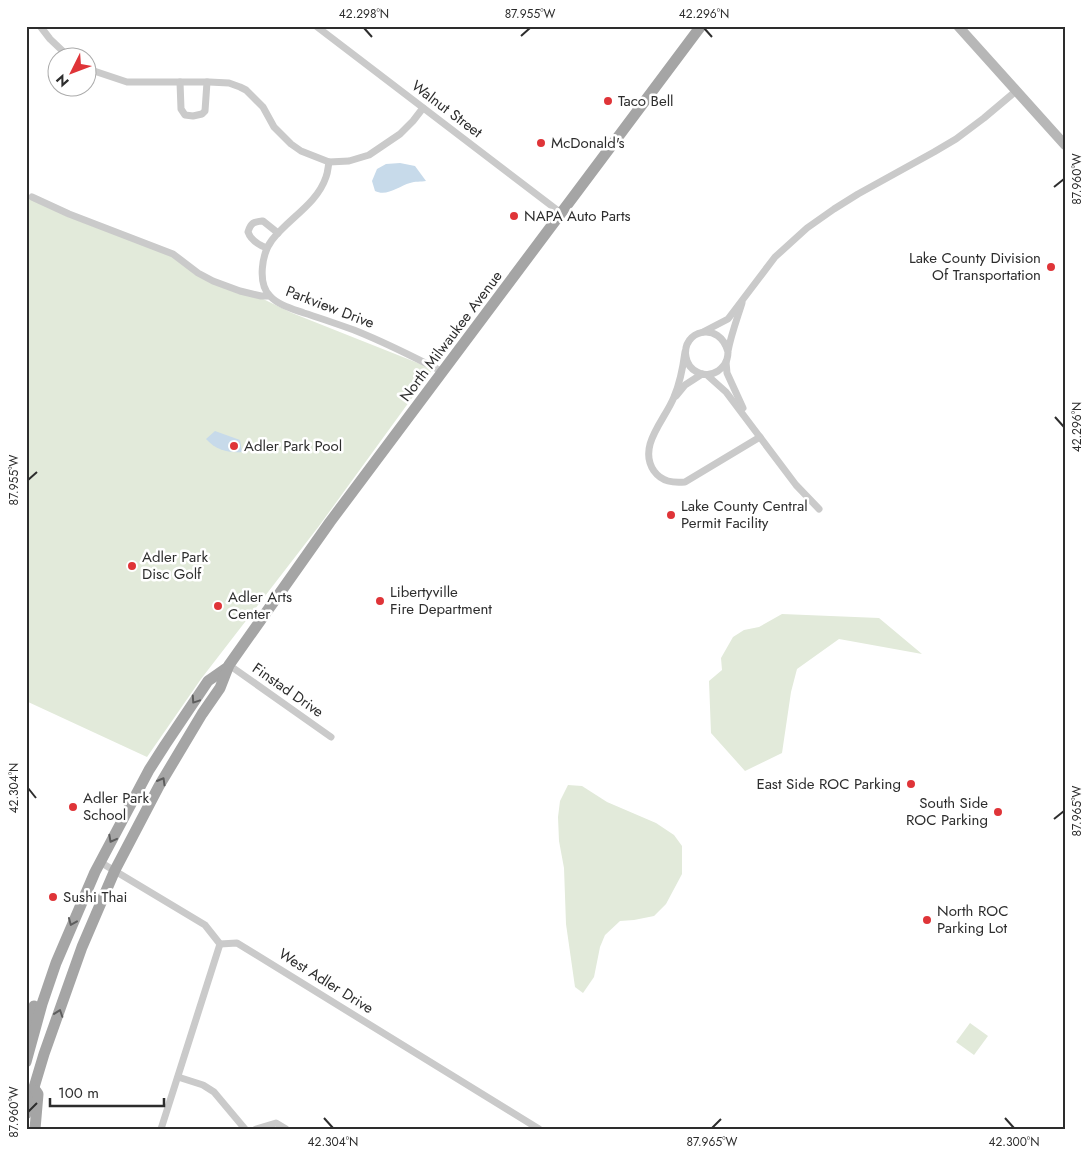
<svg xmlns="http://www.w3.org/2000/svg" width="1091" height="1155" viewBox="0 0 1091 1155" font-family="Jost,sans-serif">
  <rect width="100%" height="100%" fill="#fff"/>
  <!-- green -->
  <g fill="#e2eada">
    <polygon points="26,197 172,254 194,274 259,297 292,313 433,369 319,526 201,679 147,757 26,701"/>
    <polygon points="782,614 879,618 922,654 839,639 797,669 791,692 782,753 745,771 711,733 709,681 722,670 721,658 733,637 744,630 759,627"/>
    <polygon points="568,785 582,786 607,802 656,823 674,835 682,846 682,874 666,904 654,916 634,920 620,921 605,935 600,947 594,977 583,993 575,987 566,924 564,868 559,841 558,817 560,801"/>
    <polygon points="970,1023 988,1036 974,1055 956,1042"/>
  </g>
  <!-- water -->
  <g fill="#c7daea">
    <path d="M400,163L415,166L426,181C421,182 415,181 410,183C399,186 387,197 375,191L372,181L377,169L386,164Z"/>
    <path d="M215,431L240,440L242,452C228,453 216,450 206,439Z"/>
  </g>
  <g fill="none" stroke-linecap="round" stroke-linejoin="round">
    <!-- street -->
    <g stroke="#cacaca" stroke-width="7">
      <polyline points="26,26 27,26"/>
      <polyline points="40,26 50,39 70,58"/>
      <polyline points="316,26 561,213"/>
      <polyline points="88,68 94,71 127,82 209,82 229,83 240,87 246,90 263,107 274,127 291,144 301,151 329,162 349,161 369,155 400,134 413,121 423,108"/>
      <polyline points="180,82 181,109 185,115 193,116 202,114 205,111 207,82"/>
      <path d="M329,162C328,167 328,172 326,177C317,204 289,218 272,240C262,253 257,283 270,296C278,305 293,309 304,313C320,318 337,324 354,330C384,342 414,357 443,372"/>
      <polyline points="32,197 69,214 173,254 198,273 213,281 240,291 261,296 269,296"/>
      <path d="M267,248C259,245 251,241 248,232C251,222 254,222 263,221L278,233"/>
      <polyline points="703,332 728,319 775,257 807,228 834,209 858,194 934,152 956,139 984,118 1016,91"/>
      <path d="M685,352C683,367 680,383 674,397C665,420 637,446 654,471C662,482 673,483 685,482L760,437"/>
      <path d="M728,352C720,320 681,330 686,357C687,363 691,369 697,372C703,376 712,375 718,371C722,368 726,364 727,359C728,356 728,354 728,351C731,335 737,319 742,303"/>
      <polyline points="726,362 727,373 743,408"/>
      <polyline points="707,375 726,392 796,485 819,509"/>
      <polyline points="676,396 685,385 702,374"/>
      <polyline points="229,665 331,737"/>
      <polyline points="100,862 205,925 220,944 237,943 539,1129"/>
      <polyline points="178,1077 203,1085 214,1092 245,1129"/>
      <polyline points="161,1129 220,944"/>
      <polyline points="256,1129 276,1123 286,1129"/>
    </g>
    <!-- secondary -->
    <polyline stroke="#b7b7b7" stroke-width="10" points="958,26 1065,145"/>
    <!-- primary -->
    <g stroke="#a5a5a5" stroke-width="11">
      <polyline points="26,1030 34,1006"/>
      <polyline points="26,1062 42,1004 56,963 95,872 149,770 165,745 208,681 228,667"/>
      <polyline points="26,1114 44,1054 82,947 115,870 159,786 202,714 220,688 229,665 330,522 701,26"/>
      <polyline points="35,1129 38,1094 36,1091"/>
    </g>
  </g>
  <!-- one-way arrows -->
  <defs><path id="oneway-chevron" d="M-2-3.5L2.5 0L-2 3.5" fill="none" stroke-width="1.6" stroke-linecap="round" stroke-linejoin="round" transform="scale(1.25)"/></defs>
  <g stroke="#5d5d5d">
    <use href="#oneway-chevron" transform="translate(195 700) rotate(124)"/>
    <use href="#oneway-chevron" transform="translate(162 781) rotate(-60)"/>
    <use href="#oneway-chevron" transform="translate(112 839) rotate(118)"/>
    <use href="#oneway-chevron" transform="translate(72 922) rotate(113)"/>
    <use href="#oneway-chevron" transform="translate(59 1013) rotate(-71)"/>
  </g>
  <!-- ticks -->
  <path fill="none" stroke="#2d2d2d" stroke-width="2" d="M364,28L372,37M704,28L712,37M521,36L530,28M1054,187L1064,179M1055,417L1064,427M28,480L37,472M28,788L36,798M1054,819L1064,811M28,1112L37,1103M324,1118L333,1128M1005,1118L1014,1128M712,1128L721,1119"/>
  <!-- markers -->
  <g fill="#df3438" stroke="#fff" stroke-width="2">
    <circle cx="608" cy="101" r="5"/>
    <circle cx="541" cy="143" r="5"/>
    <circle cx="514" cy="216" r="5"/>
    <circle cx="1051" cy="267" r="5"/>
    <circle cx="234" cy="446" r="5"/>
    <circle cx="671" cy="515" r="5"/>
    <circle cx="132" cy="566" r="5"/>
    <circle cx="380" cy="601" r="5"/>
    <circle cx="218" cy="606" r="5"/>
    <circle cx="911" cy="784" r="5"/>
    <circle cx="73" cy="807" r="5"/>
    <circle cx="998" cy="812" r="5"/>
    <circle cx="53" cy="897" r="5"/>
    <circle cx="927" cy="920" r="5"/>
  </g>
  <g text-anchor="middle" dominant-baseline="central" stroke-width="5" stroke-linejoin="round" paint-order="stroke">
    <!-- poi labels -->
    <g font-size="15" fill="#2d2d2d" stroke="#fff" text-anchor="start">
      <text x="618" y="101">Taco Bell</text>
      <text x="551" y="143">McDonald's</text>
      <text x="524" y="216">NAPA Auto Parts</text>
      <text x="1041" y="258" text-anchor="end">Lake County Division<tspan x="1041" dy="17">Of Transportation</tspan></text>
      <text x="244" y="446">Adler Park Pool</text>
      <text x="681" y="506">Lake County Central<tspan x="681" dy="17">Permit Facility</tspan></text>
      <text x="142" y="557">Adler Park<tspan x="142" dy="17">Disc Golf</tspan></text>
      <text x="390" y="592">Libertyville<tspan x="390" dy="17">Fire Department</tspan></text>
      <text x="228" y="597">Adler Arts<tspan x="228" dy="17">Center</tspan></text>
      <text x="901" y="784" text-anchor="end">East Side ROC Parking</text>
      <text x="83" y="798">Adler Park<tspan x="83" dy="17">School</tspan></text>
      <text x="988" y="803" text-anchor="end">South Side<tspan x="988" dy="17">ROC Parking</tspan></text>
      <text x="63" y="897">Sushi Thai</text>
      <text x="937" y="911">North ROC<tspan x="937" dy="17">Parking Lot</tspan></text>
    </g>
    <!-- street labels -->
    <g font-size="15" fill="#2d2d2d" stroke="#fff">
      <text transform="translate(447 109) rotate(37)">Walnut Street</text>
      <text transform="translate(330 307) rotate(21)">Parkview Drive</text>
      <text transform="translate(451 336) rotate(-53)">North Milwaukee Avenue</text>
      <text transform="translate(288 690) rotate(35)">Finstad Drive</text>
      <text transform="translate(326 981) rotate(32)">West Adler Drive</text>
    </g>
  </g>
  <!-- border -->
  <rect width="1091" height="1155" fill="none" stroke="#ffffff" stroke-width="55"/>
  <!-- north arrow -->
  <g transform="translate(72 72) rotate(228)"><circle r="24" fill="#ffffff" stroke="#ababab"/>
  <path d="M0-4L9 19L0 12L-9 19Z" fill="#df3438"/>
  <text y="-8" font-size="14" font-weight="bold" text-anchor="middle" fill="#2d2d2d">N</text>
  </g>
  <!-- scale -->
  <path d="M50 1098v8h114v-8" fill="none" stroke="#2d2d2d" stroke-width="2.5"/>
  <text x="58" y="1098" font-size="15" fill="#2d2d2d" stroke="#ffffff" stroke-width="4" paint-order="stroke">100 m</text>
  <rect x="28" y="28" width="1036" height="1100" fill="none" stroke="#2d2d2d" stroke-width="2"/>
  <g font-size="12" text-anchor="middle" fill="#2d2d2d">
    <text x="364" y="18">42.298°N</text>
    <text x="530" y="18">87.955°W</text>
    <text x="704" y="18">42.296°N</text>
    <text transform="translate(1077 179) rotate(-90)" y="4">87.960°W</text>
    <text transform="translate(1077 427) rotate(-90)" y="4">42.296°N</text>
    <text transform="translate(14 480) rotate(-90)" y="4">87.955°W</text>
    <text transform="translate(14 788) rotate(-90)" y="4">42.304°N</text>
    <text transform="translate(1077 811) rotate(-90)" y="4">87.965°W</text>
    <text transform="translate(14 1112) rotate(-90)" y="4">87.960°W</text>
    <text x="333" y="1146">42.304°N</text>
    <text x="712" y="1146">87.965°W</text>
    <text x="1014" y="1146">42.300°N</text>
  </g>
</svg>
